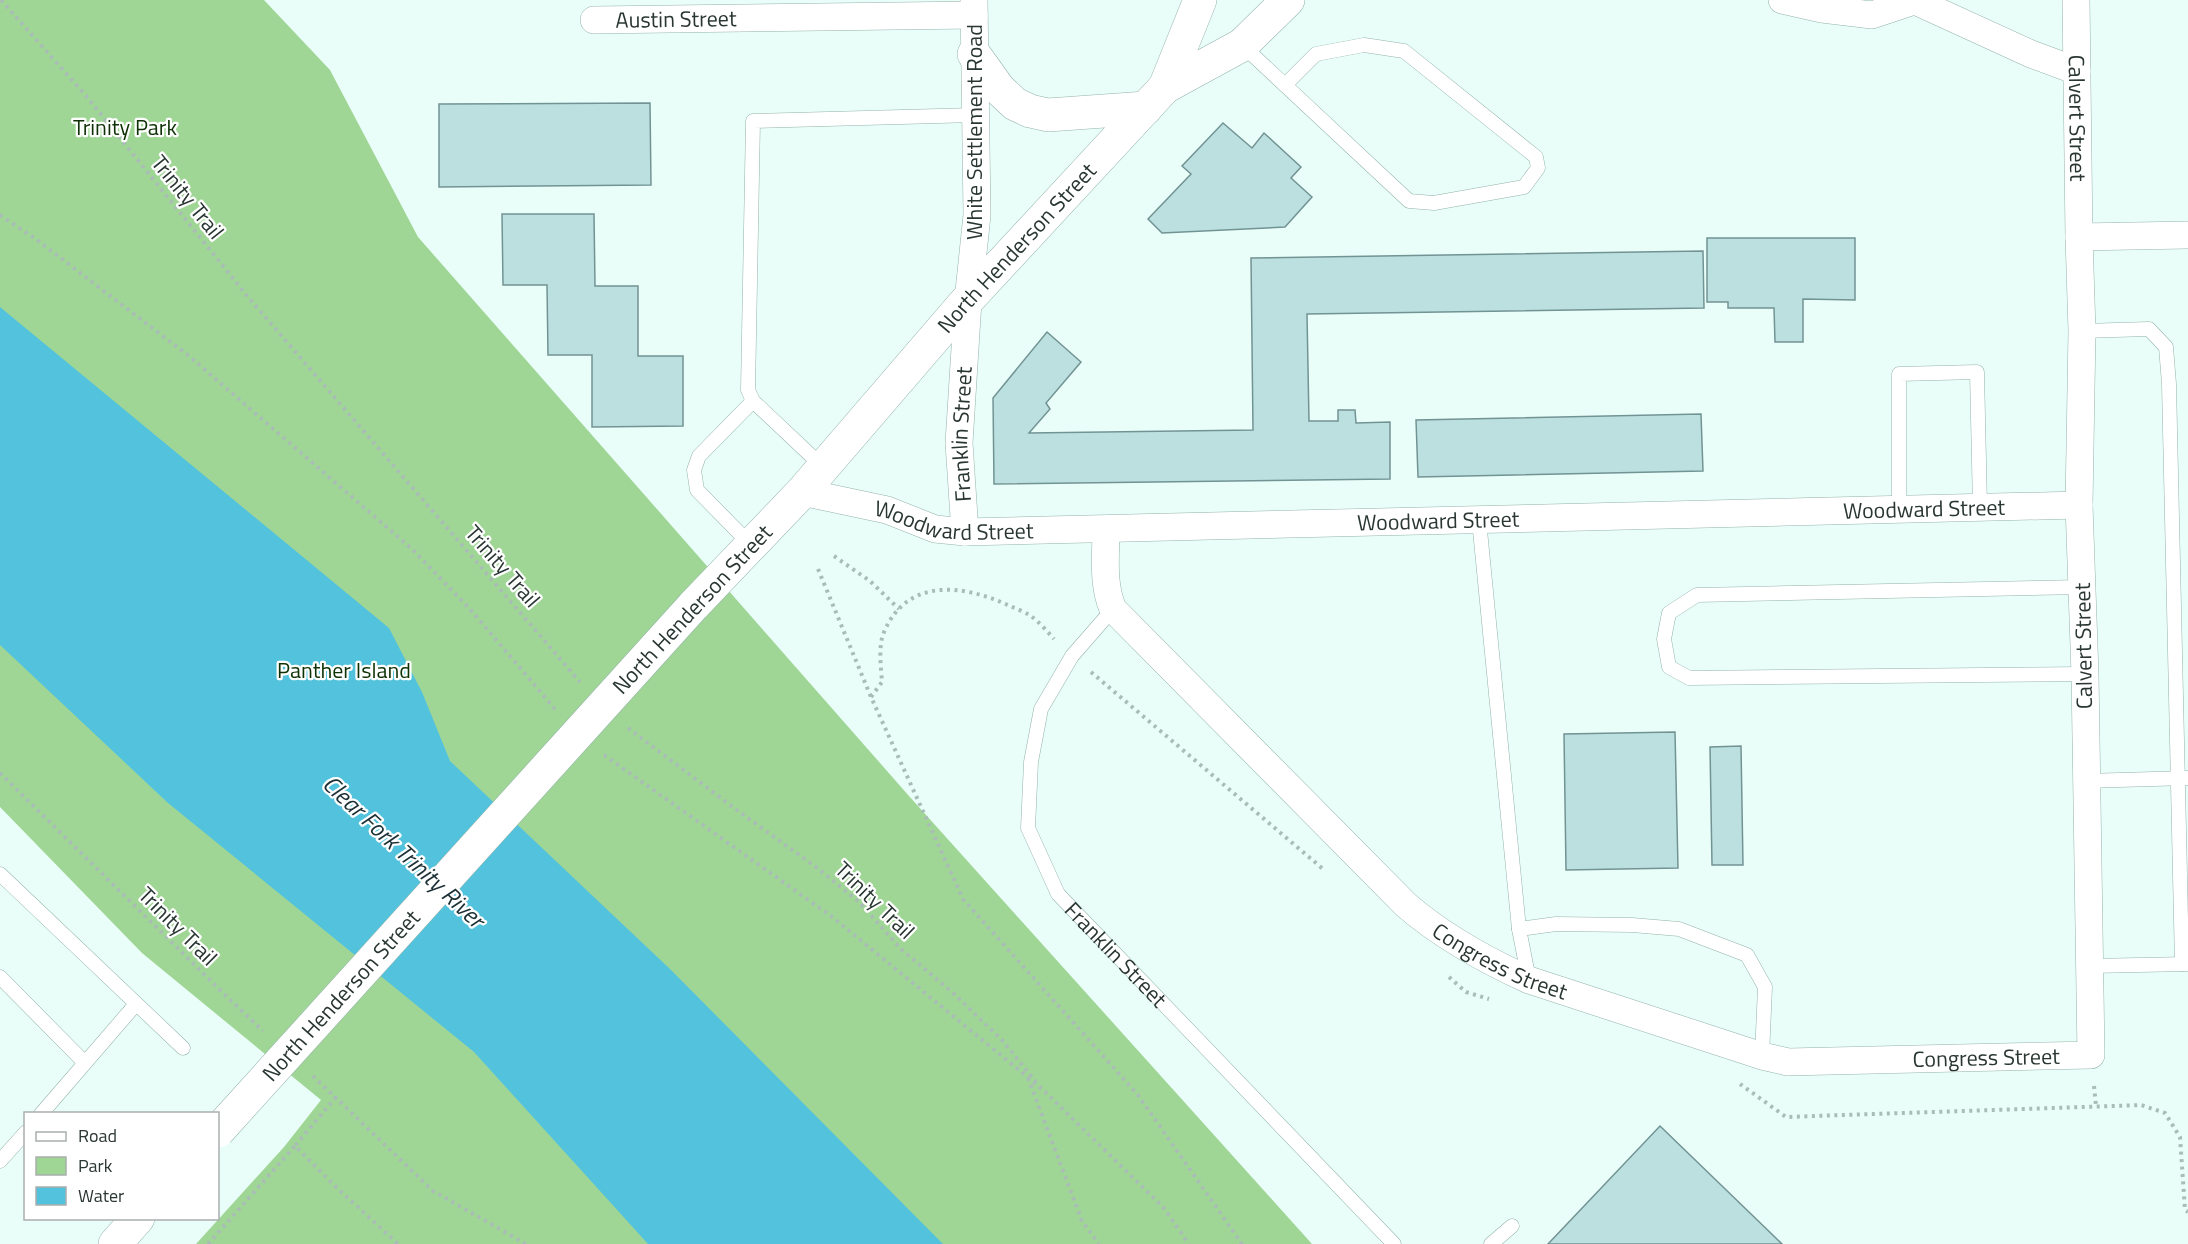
<svg xmlns="http://www.w3.org/2000/svg" width="2188" height="1244" viewBox="0 0 2188 1244" font-family="'Titillium Web',sans-serif">
  <rect width="100%" height="100%" fill="#eafef9"/>
  <!-- green -->
  <polygon fill="#a0d695" points="0,0 264,0 330,70 418,237 909,796 1312,1244 196,1244 284,1147 321,1100 142,953 0,807"/>
  <!-- water -->
  <polygon fill="#53c3dd" points="0,307 389,628 422,692 450,761 670,969 943,1244 648,1244 474,1052 168,803 0,645"/>
  <!-- building -->
  <g fill="#bce0e0" stroke="#729393" stroke-width="1.5">
    <polygon points="650,103 651,185 439,187 439,104"/>
    <polygon points="1223,123 1252,148 1264,133 1301,167 1291,178 1312,197 1285,227 1162,233 1148,219 1191,174 1182,166"/>
    <polygon points="502,214 594,214 595,286 638,286 638,356 683,356 683,426 592,427 592,355 548,355 547,285 503,285"/>
    <polygon points="1707,238 1855,238 1855,300 1803,299 1803,342 1775,342 1774,308 1728,308 1728,302 1707,302"/>
    <polygon points="1703,251 1704,308 1307,314 1309,421 1338,421 1338,410 1355,410 1356,423 1390,422 1390,479 994,484 993,398 1047,332 1081,362 1046,403 1050,409 1029,433 1253,430 1251,258"/>
    <polygon points="1701,414 1703,471 1418,477 1416,420"/>
    <polygon points="1675,732 1678,868 1566,870 1564,734"/>
    <polygon points="1741,746 1743,865 1712,865 1710,747"/>
    <polygon points="1660,1126 1782,1244 1548,1244"/>
  </g>
  <g fill="none" stroke-linecap="round" stroke-linejoin="round">
    <defs>
      <g id="lane">
        <polyline points="1242,45 1409,201 1434,203 1524,187 1538,168 1536,157 1404,51 1364,45 1316,54 1285,85"/>
        <polyline points="2082,331 2149,329 2166,347 2169,384 2182,964"/>
        <polyline points="823,467 753,401 748,390 753,121 976,115"/>
        <polyline points="1899,509 1899,374 1977,372 1980,507"/>
        <polyline points="1479,520 1519,929"/>
        <polyline points="751,545 697,490 694,470 699,456 753,401"/>
        <polyline points="2082,587 1697,595 1669,613 1664,639 1669,667 1689,678 2085,674"/>
        <path id="s1" d="M1113,609L1072,656L1041,709L1031,762L1028,828L1058,894L1394,1244"/>
        <polyline points="2085,781 2188,778"/>
        <polyline points="0,874 183,1048"/>
        <polyline points="2090,966 2188,964"/>
        <polyline points="0,977 85,1063"/>
        <polyline points="1529,980 1519,929 1556,924 1632,925 1679,929 1747,955 1765,987 1762,1056"/>
        <polyline points="41,1114 136,1004"/>
        <polyline points="0,1161 26,1132"/>
        <polyline points="1491,1244 1512,1226"/>
      </g>
      <g id="street">
        <polyline points="1782,0 1822,9 1872,15 1914,1"/>
        <polyline points="1913,0 2031,54 2077,71"/>
        <path id="s2" d="M2076,0L2079,237L2188,235"/>
        <path id="s3" d="M594,20L974,15"/>
        <path id="s4" d="M802,492L887,510L935,529L965,532L2079,505"/>
        <path id="s5" d="M1106,529C1106,556 1102,583 1113,609L1406,905C1443,937 1485,960 1529,980L1762,1056L1788,1062L2091,1055L2085,674L2079,505L2082,331L2079,237"/>
        <path id="s6" d="M965,532L959,443L968,301L977,215L974,0"/>
      </g>
      <g id="primary">
        <polyline points="974,54 999,89 1015,104 1030,111 1048,115 1146,108"/>
        <polyline points="1165,87 1200,0"/>
        <path id="s7" d="M693,606L802,492L962,306L1165,87L1242,45L1288,0"/>
        <polyline points="115,1244 138,1218"/>
      </g>
    </defs>
    <!-- lane casing -->
    <use href="#lane" stroke="#93b3ab" stroke-width="15"/>
    <!-- street casing -->
    <use href="#street" stroke="#93b3ab" stroke-width="28"/>
    <!-- primary casing -->
    <use href="#primary" stroke="#93b3ab" stroke-width="34"/>
    <!-- path -->
    <g stroke="#aabcb7" stroke-width="4" stroke-dasharray="3 4.5" stroke-linecap="butt">
      <polyline points="1,0 87,97 248,297 580,682"/>
      <polyline points="0,215 37,240 189,356 412,549 469,608 555,709"/>
      <polyline points="834,556 870,581 899,609"/>
      <polyline points="818,569 871,697 963,899 1138,1095 1242,1244"/>
      <polyline points="1091,672 1323,869"/>
      <path d="M871,697L882,682C881,667 878,646 884,632C908,576 965,585 1010,606C1017,609 1025,612 1031,616C1039,622 1047,631 1054,639"/>
      <polyline points="628,728 738,811 816,867 859,902 902,950 952,992 1002,1040 1036,1082"/>
      <polyline points="604,755 831,916 1042,1089 1163,1207 1189,1244"/>
      <polyline points="0,773 223,993 263,1031"/>
      <polyline points="1449,977 1466,992 1489,999"/>
      <polyline points="313,1076 433,1191 526,1244"/>
      <polyline points="1028,1078 1082,1221 1099,1244"/>
      <polyline points="1740,1084 1786,1117 2141,1105 2165,1113 2180,1137 2185,1210 2188,1212"/>
      <polyline points="2094,1086 2096,1106"/>
      <polyline points="336,1097 295,1146 337,1188 398,1244"/>
      <polyline points="208,1244 295,1146"/>
    </g>
    <!-- lane -->
    <use href="#lane" stroke="#fff" stroke-width="14"/>
    <!-- street -->
    <use href="#street" stroke="#fff" stroke-width="27"/>
    <!-- primary -->
    <use href="#primary" stroke="#fff" stroke-width="33"/>
    <defs>
      <g id="primary-bridge">
        <path id="s8" d="M218,1131L693,606"/>
      </g>
    </defs>
    <!-- primary-bridge casing -->
    <use href="#primary-bridge" stroke="#93b3ab" stroke-width="34" stroke-linecap="butt"/>
    <!-- primary-bridge -->
    <use href="#primary-bridge" stroke="#fff" stroke-width="33"/>
  </g>
  <g text-anchor="middle" dominant-baseline="central" stroke-width="4.5" stroke-linejoin="round" paint-order="stroke">
    <!-- street labels -->
    <g font-size="22" fill="#293632" stroke="#fff">
      <text stroke="none"><textPath href="#s3" startOffset="82">Austin Street</textPath></text>
      <text stroke="none"><textPath href="#s2" startOffset="118">Calvert Street</textPath></text>
      <text transform="translate(974 132) rotate(-90)">White Settlement Road</text>
      <text transform="translate(188 197) rotate(51)">Trinity Trail</text>
      <text stroke="none"><textPath href="#s7" startOffset="483">North Henderson Street</textPath></text>
      <text stroke="none"><textPath href="#s6" startOffset="98">Franklin Street</textPath></text>
      <text stroke="none"><textPath href="#s4" startOffset="1128">Woodward Street</textPath></text>
      <text stroke="none"><textPath href="#s4" startOffset="156">Woodward Street</textPath></text>
      <text stroke="none"><textPath href="#s4" startOffset="642">Woodward Street</textPath></text>
      <text transform="translate(503 566) rotate(49)">Trinity Trail</text>
      <text transform="translate(692 609) rotate(-47)">North Henderson Street</text>
      <text transform="translate(2083 646) rotate(-91)">Calvert Street</text>
      <text transform="translate(875 900) rotate(44)">Trinity Trail</text>
      <text transform="translate(178 926) rotate(45)">Trinity Trail</text>
      <text stroke="none"><textPath href="#s1" startOffset="400">Franklin Street</textPath></text>
      <text stroke="none"><textPath href="#s5" startOffset="608">Congress Street</textPath></text>
      <text stroke="none"><textPath href="#s8" startOffset="183">North Henderson Street</textPath></text>
      <text stroke="none"><textPath href="#s5" startOffset="1112">Congress Street</textPath></text>
    </g>
    <!-- park labels -->
    <g font-size="22" fill="#0e3205" stroke="#fff">
      <text x="125" y="127">Trinity Park</text>
      <text x="344" y="670">Panther Island</text>
    </g>
    <!-- water labels -->
    <g font-size="24" font-style="italic" fill="#1c3035" stroke="#fff">
      <text transform="translate(404 851) rotate(43)">Clear Fork Trinity River</text>
    </g>
  </g>
  <!-- legend -->
  <rect x="24" y="1112" width="195" height="108" fill="#ffffff" stroke="#a9afad" stroke-width="1.5"/>
  <rect x="36" y="1132" width="30" height="9" fill="#ffffff" stroke="#a9afad" stroke-width="1.5"/>
  <text x="78" y="1142" font-size="18" fill="#293632">Road</text>
  <rect x="36" y="1157" width="30" height="18" fill="#a0d695" stroke="#a9afad" stroke-width="1.5"/>
  <text x="78" y="1172" font-size="18" fill="#293632">Park</text>
  <rect x="36" y="1187" width="30" height="18" fill="#53c3dd" stroke="#a9afad" stroke-width="1.5"/>
  <text x="78" y="1202" font-size="18" fill="#293632">Water</text>
</svg>
